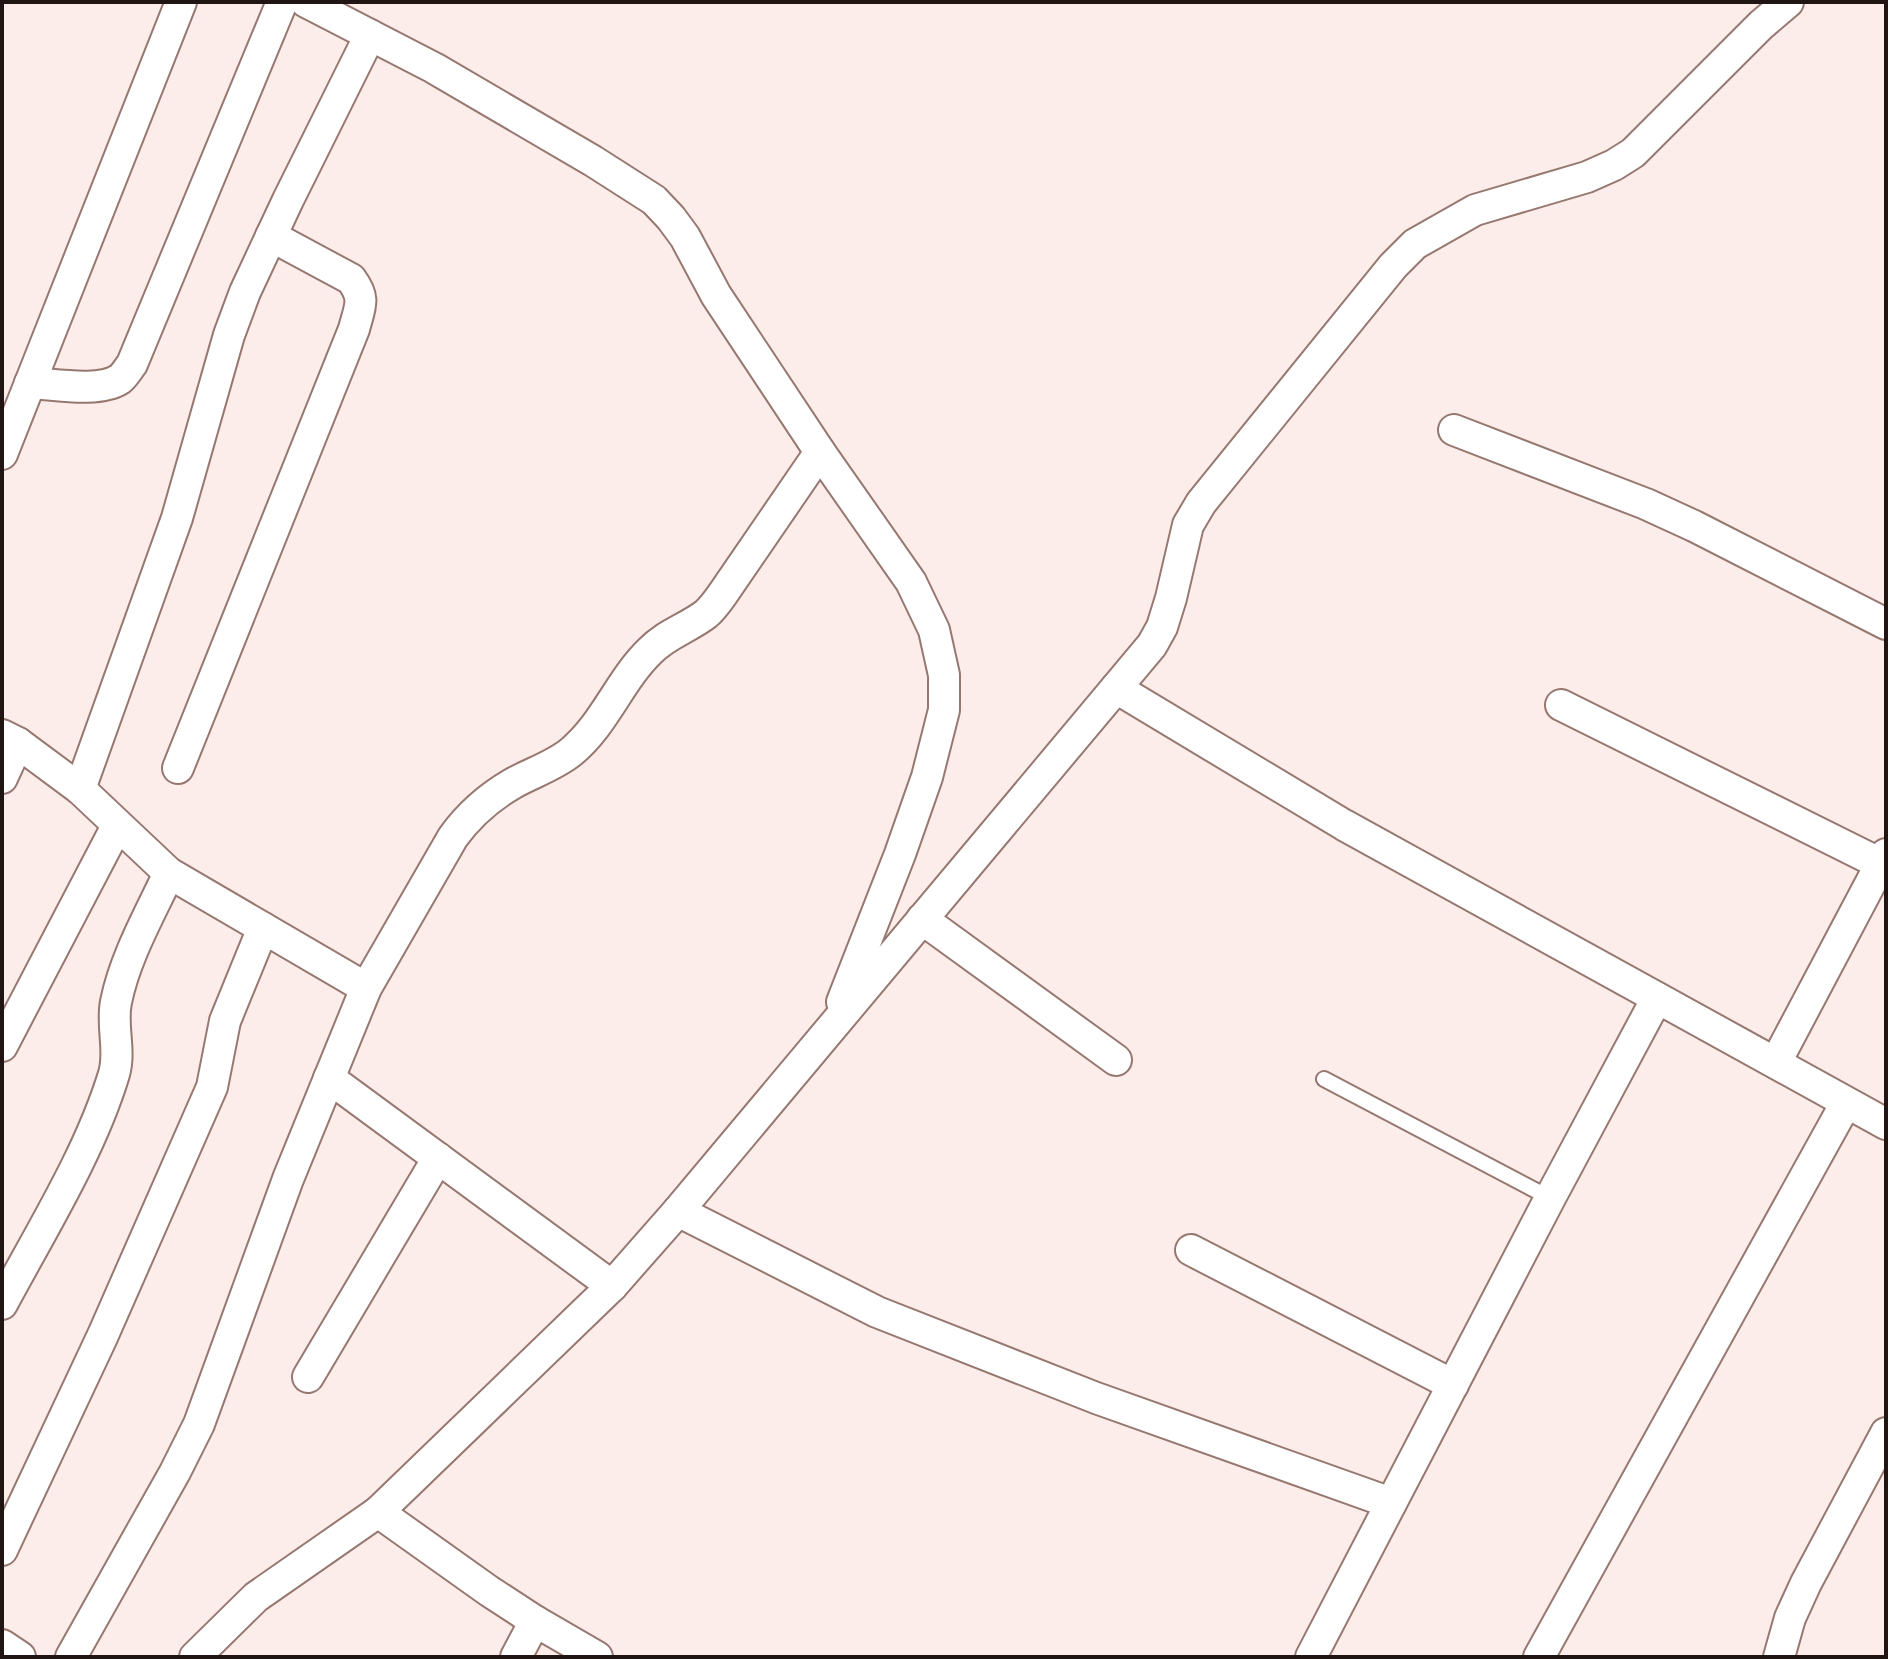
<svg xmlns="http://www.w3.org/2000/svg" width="1888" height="1659" viewBox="0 0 1888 1659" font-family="'DejaVu Sans',sans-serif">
  <rect width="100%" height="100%" fill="#fcedea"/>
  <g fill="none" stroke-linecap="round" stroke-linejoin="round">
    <defs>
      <polyline id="service" points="1324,1079 1550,1198"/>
      <g id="minor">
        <polyline points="306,2 434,68 593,161 654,200 671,218 685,237 716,295 820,452 911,582 934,630 944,675 944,710 927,777 900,854 842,1002"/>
        <path d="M30,383C54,384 99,393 120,379C125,375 128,369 132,364L282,2"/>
        <polyline points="1454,430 1646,504 1694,526 1886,624"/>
        <polyline points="2,454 181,2"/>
        <polyline points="1116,688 1344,825 1886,1124"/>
        <polyline points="1561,705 1881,864"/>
        <polyline points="2,735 18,743 80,789 169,873 366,988"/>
        <path d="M178,768L354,329C360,306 366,299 351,279L271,236"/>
        <polyline points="2,778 18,743"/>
        <polyline points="80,789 177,518 229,335 245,292 288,200 370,35"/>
        <polyline points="922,919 1116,1060"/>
        <polyline points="2,1046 117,826"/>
        <polyline points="1776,1062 1886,854"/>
        <polyline points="329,1078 612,1286"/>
        <polyline points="678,1211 877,1312 1096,1398 1391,1503"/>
        <polyline points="1191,1250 1453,1385"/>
        <path d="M2,1304C41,1231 90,1153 114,1074C121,1050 111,1026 116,1002C125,957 150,914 169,873"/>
        <polyline points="308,1377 438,1158"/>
        <polyline points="378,1512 489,1591 535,1621 597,1657"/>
        <polyline points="2,1550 103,1335 212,1087 225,1021 263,928"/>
        <polyline points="2,1645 20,1657"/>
        <path d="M71,1657L175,1472L199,1424L288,1179L366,988L453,837C469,815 488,798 512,784C531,773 554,766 571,752C605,724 619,681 650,651C666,634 688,628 706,614C712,609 717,602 722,595L820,452"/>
        <polyline points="195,1657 256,1597 378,1512 612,1286 678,1211 1152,645 1162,627 1171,598 1188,525 1201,503 1393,266 1415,244 1475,210 1587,177 1614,165 1633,153 1761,25 1788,2"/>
        <polyline points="516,1657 535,1621"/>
        <polyline points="1311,1657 1550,1198 1657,998"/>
        <polyline points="1539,1657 1846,1103"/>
        <polyline points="1779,1657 1790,1618 1806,1583 1886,1433"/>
      </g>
    </defs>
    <!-- service casing -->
    <use href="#service" stroke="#977870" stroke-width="18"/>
    <!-- minor casing -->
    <use href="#minor" stroke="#977870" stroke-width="34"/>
    <!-- service -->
    <use href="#service" stroke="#fff" stroke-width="14"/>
    <!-- minor -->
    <use href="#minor" stroke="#fff" stroke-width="30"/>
  </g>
  <!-- border -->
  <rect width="1888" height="1659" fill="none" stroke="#211513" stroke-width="8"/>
</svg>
